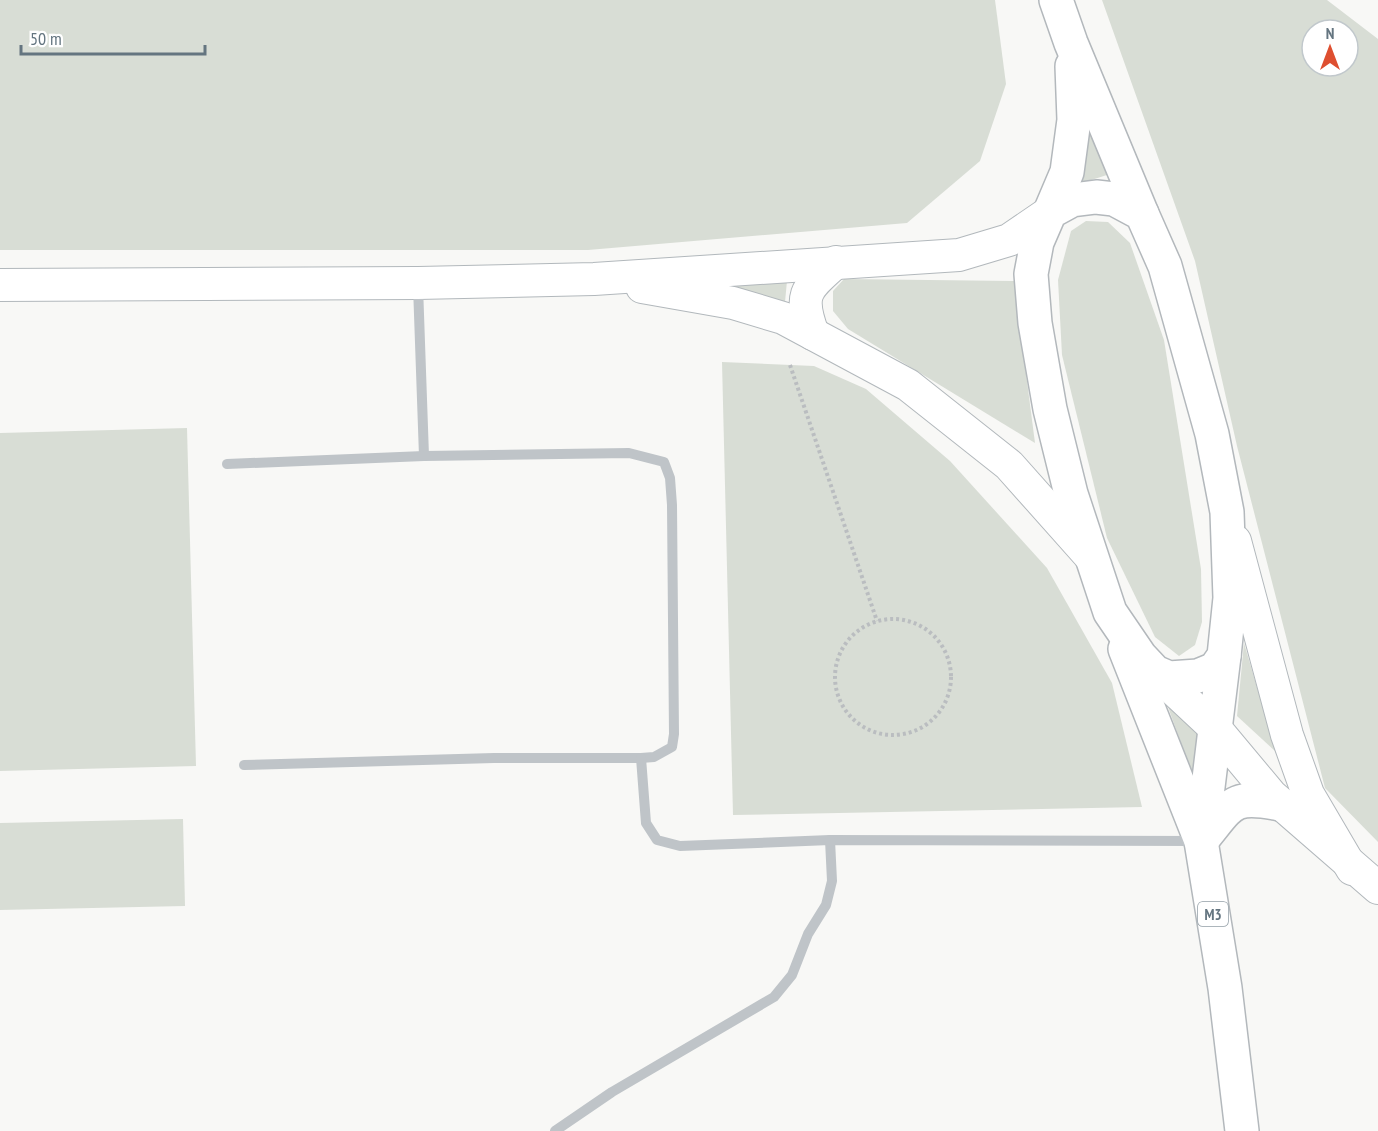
<svg xmlns="http://www.w3.org/2000/svg" width="1378" height="1131" viewBox="0 0 1378 1131" font-family="'PT Sans Narrow',sans-serif">
  <rect width="100%" height="100%" fill="#f8f8f6"/>
  <!-- green -->
  <g fill="#d8ddd5" fill-rule="evenodd">
    <polygon points="0,0 995,0 1006,84 980,161 907,223 588,250 0,250"/>
    <path d="M1102,0H1327L1378,39V842L1325,788L1237,446L1195,261ZM1312,30H1348V66H1312Z"/>
    <polygon points="1087,114 1110,174 1082,183"/>
    <polygon points="1086,221 1108,222 1130,243 1164,340 1201,569 1202,622 1195,645 1179,656 1155,637 1107,538 1062,355 1058,280 1071,231"/>
    <polygon points="844,279 1014,281 1035,443 848,329 833,311 833,291"/>
    <polygon points="787,281 785,302 712,285"/>
    <polygon points="722,362 814,366 866,389 950,461 1047,568 1112,683 1142,807 733,815"/>
    <polygon points="187,428 196,766 0,771 0,433"/>
    <polygon points="1244,643 1276,752 1237,716"/>
    <polygon points="1167,704 1199,733 1197,788"/>
    <polygon points="183,819 185,906 0,910 0,823"/>
  </g>
  <g fill="none" stroke-linecap="round" stroke-linejoin="round">
    <defs>
      <g id="secondary">
        <polyline points="0,285 418,283 594,279 959,255 1009,240 1050,212"/>
        <polyline points="642,287 733,303 783,318 908,385 1009,465 1090,556"/>
        <path d="M813,334C798,293 806,289 836,262"/>
        <polyline points="1235,541 1287,735 1308,794 1352,869"/>
        <polyline points="1155,672 1215,728 1271,795 1378,888"/>
      </g>
      <g id="primary">
        <polyline points="1056,0 1071,43 1142,214"/>
        <polygon points="1096,197 1114,199 1142,214 1165,266 1212,434 1227,512 1230,598 1224,656 1215,669 1198,676 1169,678 1155,672 1140,656 1110,612 1071,494 1050,409 1035,323 1031,274 1037,242 1050,212 1072,200"/>
        <polyline points="1050,212 1067,172 1074,120 1072,66"/>
        <polyline points="1125,649 1201,841 1225,988 1242,1131"/>
        <polyline points="1202,836 1224,656"/>
        <path d="M1201,841C1232,804 1230,794 1280,804"/>
      </g>
    </defs>
    <!-- secondary casing -->
    <use href="#secondary" stroke="#b2b8bc" stroke-width="34"/>
    <!-- primary casing -->
    <use href="#primary" stroke="#b3b8bc" stroke-width="36"/>
    <!-- path -->
    <g stroke="#babdc0" stroke-width="4" stroke-dasharray="3 3" stroke-linecap="butt">
      <polyline points="790,365 877,621"/>
      <circle cx="893" cy="677" r="58"/>
    </g>
    <!-- lane -->
    <g stroke="#bfc4c8" stroke-width="10">
      <polyline points="418,286 424,456"/>
      <polyline points="227,464 424,456 629,453 664,462 670,478 672,505 674,734 672,747 654,757 641,758 494,758 244,765"/>
      <polyline points="641,758 646,823 657,840 680,846 830,840 1195,841"/>
      <polyline points="555,1131 612,1092 774,997 792,975 808,934 826,905 832,881 830,840"/>
    </g>
    <!-- secondary -->
    <use href="#secondary" stroke="#fff" stroke-width="32"/>
    <!-- primary -->
    <use href="#primary" stroke="#fff" stroke-width="33"/>
  </g>
  <g text-anchor="middle" dominant-baseline="central" stroke-width="6" stroke-linejoin="round" paint-order="stroke">
    <!-- shield labels -->
    <rect fill="#fff" stroke="#929ea6" stroke-width="1.5" x="1198" y="902" width="30" height="24" rx="4.5"/>
    <g font-size="15" font-weight="bold" fill="#647580">
      <text x="1213" y="914">M3</text>
    </g>
  </g>
  <!-- north arrow -->
  <g transform="translate(1330 48)"><circle r="28" fill="#ffffff" stroke="#c1c8cc" stroke-width="1.5"/>
  <path d="M0-4.5L10 22L0 15L-10 22Z" fill="#de4f30"/>
  <text y="-9" font-size="16" font-weight="bold" text-anchor="middle" fill="#647580">N</text>
  </g>
  <!-- scale -->
  <path d="M21 45v9h184v-9" fill="none" stroke="#647580" stroke-width="3"/>
  <text x="30" y="45" font-size="18" fill="#647580" stroke="#ffffff" stroke-width="4.5" paint-order="stroke">50 m</text>
</svg>
